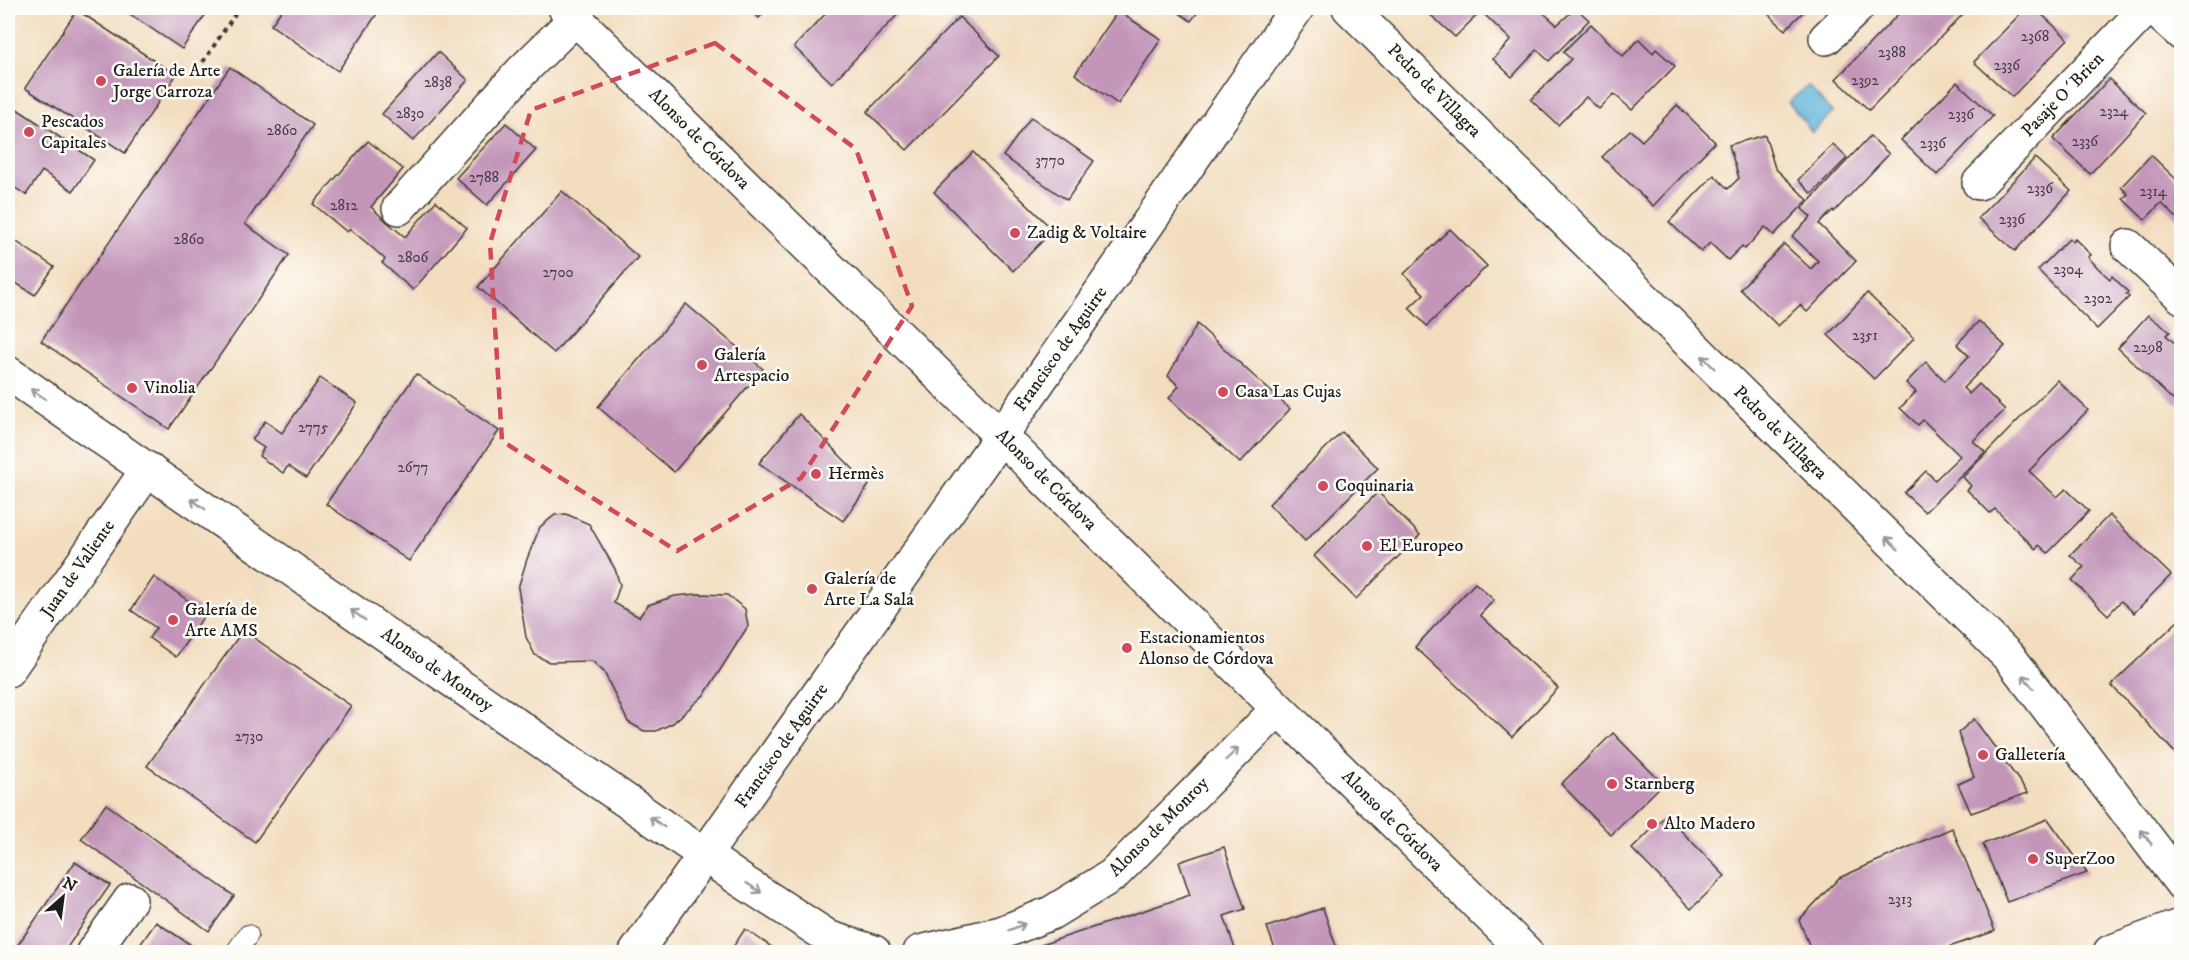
<svg xmlns="http://www.w3.org/2000/svg" width="2189" height="960" viewBox="0 0 2189 960" font-family="'IM FELL DW Pica',serif">
  <rect width="100%" height="100%" fill="#fdfcf7"/>
  <filter id="ink" filterUnits="userSpaceOnUse"><feTurbulence type="fractalNoise" baseFrequency=".0167" numOctaves="2"/><feDisplacementMap in="SourceGraphic" scale="12" xChannelSelector="R" yChannelSelector="G"/><feConvolveMatrix kernelMatrix="1 2 1 2 8 2 1 2 1" color-interpolation-filters="sRGB"/></filter>
  <filter id="wash" filterUnits="userSpaceOnUse"><feTurbulence type="fractalNoise" baseFrequency=".008" numOctaves="4" result="noise"/><feDisplacementMap in="SourceGraphic" scale="24" xChannelSelector="R" yChannelSelector="G"/><feGaussianBlur stdDeviation="1.35" result="paint"/><feColorMatrix in="noise" values="0 0 0 0 0 0 0 0 0 0 0 0 0 0 0 0 0 1.4 0 .05"/><feComposite in="paint" operator="in"/></filter>
  <g filter="url(#wash)">
    <rect width="100%" height="100%" fill="#f3ddbf"/>
    <!-- water -->
    <polygon fill="#61b3dc" stroke="#3e687c" stroke-width="1.5" points="1808,86 1833,113 1812,132 1788,102"/>
    <g id="blocks">
      <!-- building -->
      <g fill="#c395b9">
        <polygon points="121,8 210,8 182,49"/>
        <polygon points="283,8 381,8 338,71 271,25"/>
        <polygon points="748,8 769,8 759,18"/>
        <polygon points="831,8 904,8 832,83 794,47"/>
        <polygon points="1172,8 1201,8 1191,21"/>
        <polygon points="1423,8 1484,8 1455,37"/>
        <polygon points="1492,8 1538,8 1557,25 1576,8 1589,20 1549,61 1537,50 1512,77 1493,59 1511,40 1485,15"/>
        <polygon points="1762,8 1807,8 1785,30"/>
        <polygon points="1904,8 1969,8 1869,110 1836,79"/>
        <polygon points="2026,8 2035,8 2068,39 2012,97 1974,62"/>
        <polygon points="77,10 176,75 125,153 25,88"/>
        <polygon points="1118,11 1161,39 1118,104 1075,74"/>
        <polygon points="959,17 999,56 907,150 867,112"/>
        <polygon points="1591,24 1623,56 1639,39 1653,53 1656,49 1675,66 1632,110 1614,94 1599,109 1586,97 1558,125 1531,100 1571,59 1563,52"/>
        <polygon points="438,52 468,80 413,141 382,114"/>
        <polygon points="230,67 313,125 245,224 289,255 169,429 41,341"/>
        <polygon points="2109,79 2146,113 2090,174 2053,139"/>
        <polygon points="1957,82 1993,116 1937,175 1901,140"/>
        <polygon points="8,103 94,160 73,191 42,171 26,195 8,183"/>
        <polygon points="1677,105 1715,142 1653,206 1602,157 1630,130 1642,141"/>
        <polygon points="1031,117 1094,161 1067,200 1003,156"/>
        <polygon points="506,123 536,150 487,205 456,178"/>
        <polygon points="1765,135 1775,168 1808,200 1774,235 1765,227 1745,249 1742,246 1728,260 1710,243 1701,252 1669,222 1714,175 1728,189 1739,178 1729,145"/>
        <polygon points="1870,136 1889,154 1834,212 1833,210 1819,224 1856,261 1807,312 1800,305 1778,326 1740,289 1784,244 1811,269 1818,261 1792,236 1811,217 1802,209"/>
        <polygon points="368,141 403,169 371,207 387,222 405,237 436,201 467,228 413,290 382,263 385,259 368,244 350,229 347,232 313,204"/>
        <polygon points="1833,144 1847,158 1812,194 1798,180"/>
        <polygon points="973,152 1053,230 1013,271 934,192"/>
        <polygon points="2151,155 2181,184 2181,213 2177,218 2161,203 2145,220 2123,199 2128,194 2121,187"/>
        <polygon points="2035,158 2071,191 2015,251 1978,218"/>
        <polygon points="562,191 638,257 554,353 478,287"/>
        <polygon points="1450,229 1487,266 1427,326 1409,308 1424,294 1404,274"/>
        <polygon points="8,236 54,267 35,295 11,280 8,286"/>
        <polygon points="2069,239 2073,242 2075,239 2091,255 2088,257 2098,268 2110,279 2112,276 2128,292 2126,294 2129,297 2097,329 2038,270"/>
        <polygon points="1867,293 1914,338 1874,379 1828,335"/>
        <polygon points="686,304 763,369 674,472 598,407"/>
        <polygon points="2148,315 2170,332 2166,335 2181,349 2181,399 2177,404 2118,348"/>
        <polygon points="1979,321 2005,346 1963,388 1969,394 1979,384 2005,410 1973,441 1985,452 1925,512 1904,493 1926,471 1935,480 1960,456 1923,420 1918,425 1900,408 1916,392 1906,383 1926,362 1945,381 1969,356 1957,344"/>
        <polygon points="1197,324 1290,409 1240,463 1169,398 1179,386 1168,376"/>
        <polygon points="416,374 499,431 409,561 326,504"/>
        <polygon points="320,378 357,403 306,478 288,466 283,473 259,456 264,448 252,440 265,421 282,433"/>
        <polygon points="2057,380 2088,410 2029,471 2057,497 2066,489 2089,511 2048,553 2039,545 2036,549 1995,509 1990,513 1967,490 1971,486 1963,477"/>
        <polygon points="799,414 869,485 843,521 759,463"/>
        <polygon points="1342,432 1378,468 1305,541 1269,504"/>
        <polygon points="1378,492 1420,535 1356,599 1314,556"/>
        <polygon points="566,514 589,524 615,569 620,585 614,603 639,617 648,605 675,596 698,594 727,595 745,609 748,626 705,694 673,723 656,731 644,731 628,722 604,672 592,661 549,662 535,655 526,637 518,588 527,559 540,527 555,515"/>
        <polygon points="2109,515 2171,575 2134,613 2121,601 2108,615 2072,580 2084,567 2070,555"/>
        <polygon points="154,577 206,613 176,657 149,638 156,628 131,610"/>
        <polygon points="1475,583 1494,600 1480,615 1558,688 1512,737 1415,647"/>
        <polygon points="2181,618 2181,759 2111,685"/>
        <polygon points="243,630 351,706 255,842 147,766"/>
        <polygon points="1974,719 2028,793 1971,813 1958,784 1974,777 1958,733"/>
        <polygon points="1613,733 1663,784 1611,835 1561,784"/>
        <polygon points="106,804 234,896 209,931 81,839"/>
        <polygon points="1666,815 1725,876 1691,909 1632,849"/>
        <polygon points="2048,819 2087,873 2007,902 1983,844"/>
        <polygon points="1952,828 1995,931 1935,952 1812,952 1799,920 1839,878"/>
        <polygon points="1224,847 1245,909 1224,916 1236,952 1040,952 1038,946 1190,895 1179,862"/>
        <polygon points="75,862 110,885 64,952 13,952"/>
        <polygon points="1323,908 1338,952 1276,952 1267,927"/>
        <polygon points="156,922 191,945 186,952 135,952"/>
        <polygon points="745,929 779,952 737,952 739,950 733,947"/>
      </g>
    </g>
  </g>
  <g filter="url(#ink)">
    <use href="#blocks" fill-opacity="0" stroke="#3c3934" stroke-width="1.5"/>
    <g fill="none" stroke-linecap="round" stroke-linejoin="round">
      <defs>
        <polyline id="lane" points="236,952 248,935"/>
        <g id="street">
          <polyline points="1349,8 2010,658 2182,884"/>
          <polyline points="1826,38 1857,8"/>
          <polyline points="1979,183 2147,8"/>
          <polyline points="399,208 522,71 576,18"/>
          <polyline points="2128,246 2182,297"/>
          <polyline points="8,373 742,881 830,938 874,952"/>
          <polyline points="8,670 148,469"/>
          <polyline points="93,952 130,900"/>
          <polyline points="920,952 1001,933 1051,913 1113,875 1278,709"/>
        </g>
        <g id="secondary">
          <polyline points="565,8 1526,952"/>
          <polyline points="2153,8 2182,34"/>
          <polyline points="636,952 1001,436 1297,8"/>
        </g>
        <polyline id="primary" points="2110,952 2182,925"/>
      </defs>
      <!-- lane casing -->
      <use href="#lane" stroke="#3c3934" stroke-width="22"/>
      <!-- street casing -->
      <use href="#street" stroke="#3c3934" stroke-width="36"/>
      <!-- secondary casing -->
      <use href="#secondary" stroke="#3c3934" stroke-width="36"/>
      <!-- primary casing -->
      <use href="#primary" stroke="#3c3934" stroke-width="36"/>
      <!-- path -->
      <polyline stroke="#3c3934" stroke-width="4" stroke-dasharray="4.5 4.5" stroke-linecap="butt" points="203,62 239,8"/>
      <!-- lane -->
      <use href="#lane" stroke="#fff" stroke-width="20"/>
      <!-- street -->
      <use href="#street" stroke="#fff" stroke-width="33"/>
      <!-- secondary -->
      <use href="#secondary" stroke="#fff" stroke-width="33"/>
      <!-- primary -->
      <use href="#primary" stroke="#fff" stroke-width="33"/>
    </g>
    <!-- one-way arrows -->
    <defs><path id="oneway-shaft" d="M-6 0H5M1.5-3L5.5 0L1.5 3" fill="none" stroke-width="1.6" stroke-linecap="round" stroke-linejoin="round" transform="scale(1.5)"/></defs>
    <g stroke="#999">
      <use href="#oneway-shaft" transform="translate(1708 362) rotate(-135)"/>
      <use href="#oneway-shaft" transform="translate(38 394) rotate(-146)"/>
      <use href="#oneway-shaft" transform="translate(198 504) rotate(-145)"/>
      <use href="#oneway-shaft" transform="translate(1892 543) rotate(-135)"/>
      <use href="#oneway-shaft" transform="translate(358 615) rotate(-145)"/>
      <use href="#oneway-shaft" transform="translate(2028 682) rotate(-128)"/>
      <use href="#oneway-shaft" transform="translate(1232 754) rotate(-44)"/>
      <use href="#oneway-shaft" transform="translate(657 822) rotate(-145)"/>
      <use href="#oneway-shaft" transform="translate(2146 837) rotate(-127)"/>
      <use href="#oneway-shaft" transform="translate(754 888) rotate(33)"/>
      <use href="#oneway-shaft" transform="translate(1017 927) rotate(-22)"/>
    </g>
  </g>
  <!-- marked area -->
  <path fill="none" stroke="#d1495b" stroke-width="4.5" stroke-dasharray="12 8" stroke-linejoin="round" d="M715,43L856,149L912,306L801,478L677,551L502,441L490,243L531,110Z"/>
  <!-- markers -->
  <g fill="#d1495b" stroke="#fdfcf7" stroke-width="2">
    <circle cx="101" cy="81" r="6"/>
    <circle cx="29" cy="132" r="6"/>
    <circle cx="1015" cy="233" r="6"/>
    <circle cx="702" cy="365" r="6"/>
    <circle cx="132" cy="388" r="6"/>
    <circle cx="1223" cy="392" r="6"/>
    <circle cx="816" cy="474" r="6"/>
    <circle cx="1323" cy="486" r="6"/>
    <circle cx="1367" cy="546" r="6"/>
    <circle cx="812" cy="589" r="6"/>
    <circle cx="173" cy="620" r="6"/>
    <circle cx="1127" cy="648" r="6"/>
    <circle cx="1983" cy="755" r="6"/>
    <circle cx="1612" cy="784" r="6"/>
    <circle cx="1652" cy="824" r="6"/>
    <circle cx="2033" cy="859" r="6"/>
  </g>
  <g text-anchor="middle" dominant-baseline="central" stroke-width="5" stroke-linejoin="round" paint-order="stroke">
    <!-- number labels -->
    <g font-size="15" fill="#463a43">
      <text x="2035" y="36">2368</text>
      <text x="1892" y="52">2388</text>
      <text x="2007" y="65">2336</text>
      <text x="1865" y="80">2392</text>
      <text x="438" y="82">2838</text>
      <text x="2114" y="111">2324</text>
      <text x="410" y="113">2830</text>
      <text x="1961" y="114">2336</text>
      <text x="282" y="130">2860</text>
      <text x="2085" y="141">2336</text>
      <text x="1933" y="143">2336</text>
      <text x="1050" y="160">3770</text>
      <text x="484" y="177">2788</text>
      <text x="2040" y="188">2336</text>
      <text x="2153" y="191">2314</text>
      <text x="344" y="205">2812</text>
      <text x="2012" y="219">2336</text>
      <text x="189" y="239">2860</text>
      <text x="413" y="257">2806</text>
      <text x="2068" y="269">2304</text>
      <text x="558" y="272">2700</text>
      <text x="2098" y="298">2302</text>
      <text x="1865" y="335">2351</text>
      <text x="2148" y="347">2298</text>
      <text x="313" y="427">2775</text>
      <text x="413" y="467">2677</text>
      <text x="249" y="736">2730</text>
      <text x="1900" y="899">2313</text>
    </g>
    <!-- poi labels -->
    <g font-size="18" fill="#1c1c1c" stroke="#fdfcf7" text-anchor="start">
      <text x="113" y="71">Galería de Arte<tspan x="113" dy="21">Jorge Carroza</tspan></text>
      <text x="41" y="122">Pescados<tspan x="41" dy="21">Capitales</tspan></text>
      <text x="1027" y="233">Zadig &amp; Voltaire</text>
      <text x="714" y="355">Galería<tspan x="714" dy="21">Artespacio</tspan></text>
      <text x="144" y="388">Vinolia</text>
      <text x="1235" y="392">Casa Las Cujas</text>
      <text x="828" y="474">Hermès</text>
      <text x="1335" y="486">Coquinaria</text>
      <text x="1379" y="546">El Europeo</text>
      <text x="824" y="579">Galería de<tspan x="824" dy="21">Arte La Sala</tspan></text>
      <text x="185" y="610">Galería de<tspan x="185" dy="21">Arte AMS</tspan></text>
      <text x="1139" y="638">Estacionamientos<tspan x="1139" dy="21">Alonso de Córdova</tspan></text>
      <text x="1995" y="755">Galletería</text>
      <text x="1624" y="784">Starnberg</text>
      <text x="1664" y="824">Alto Madero</text>
      <text x="2045" y="859">SuperZoo</text>
    </g>
    <!-- street labels -->
    <g font-size="18" fill="#1c1c1c" stroke="#fdfcf7">
      <text transform="translate(1434 91) rotate(45)">Pedro de Villagra</text>
      <text transform="translate(2063 95) rotate(-46)">Pasaje O´Brien</text>
      <text transform="translate(699 139) rotate(45)">Alonso de Córdova</text>
      <text transform="translate(1061 349) rotate(-55)">Francisco de Aguirre</text>
      <text transform="translate(1780 433) rotate(45)">Pedro de Villagra</text>
      <text transform="translate(1046 480) rotate(45)">Alonso de Córdova</text>
      <text transform="translate(78 569) rotate(-55)">Juan de Valiente</text>
      <text transform="translate(437 670) rotate(35)">Alonso de Monroy</text>
      <text transform="translate(782 746) rotate(-55)">Francisco de Aguirre</text>
      <text transform="translate(1392 821) rotate(45)">Alonso de Córdova</text>
      <text transform="translate(1159 827) rotate(-45)">Alonso de Monroy</text>
    </g>
  </g>
  <!-- margin -->
  <rect width="2189" height="960" fill="none" stroke="#fdfcf7" stroke-width="30"/>
  <!-- north arrow -->
  <g transform="translate(63 897) rotate(28)" stroke="#fdfcf7" stroke-width="4.5" paint-order="stroke">
  <path d="M0-4.5L10 22L0 15L-10 22Z" fill="#1c1c1c"/>
  <text y="-9" font-size="16" font-weight="bold" text-anchor="middle" fill="#1c1c1c">N</text>
  </g>
</svg>
